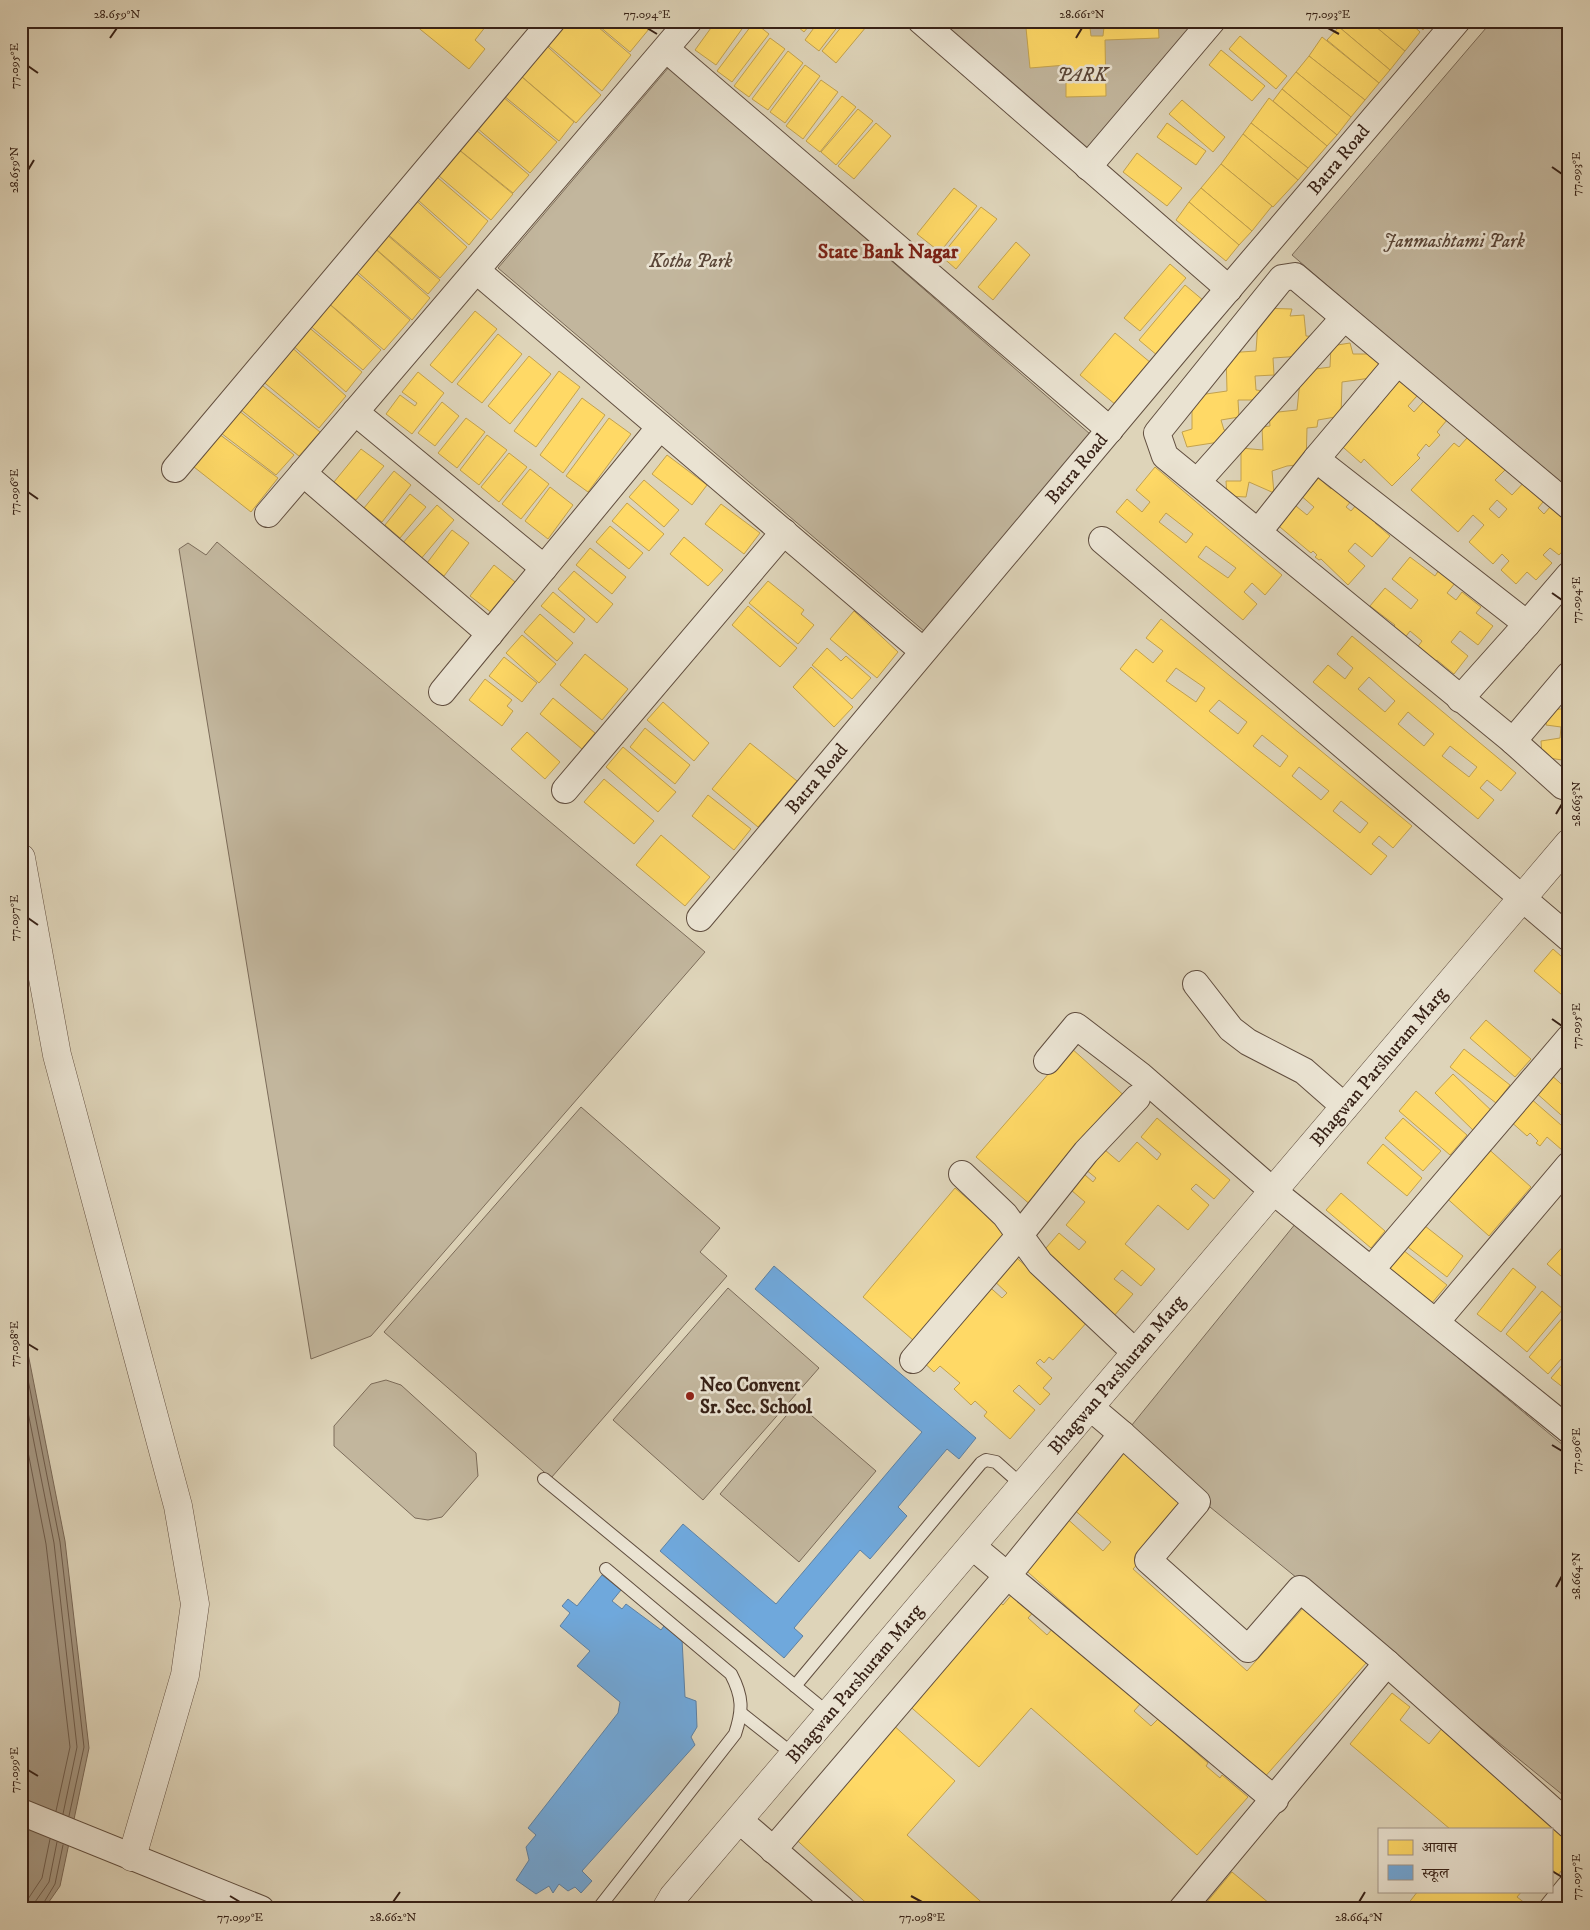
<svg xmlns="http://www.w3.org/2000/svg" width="1590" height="1930" viewBox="0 0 1590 1930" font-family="'IM FELL DW Pica','Noto Serif Devanagari',serif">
  <rect width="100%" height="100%" fill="#ded4b9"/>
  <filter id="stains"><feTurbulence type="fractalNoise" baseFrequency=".004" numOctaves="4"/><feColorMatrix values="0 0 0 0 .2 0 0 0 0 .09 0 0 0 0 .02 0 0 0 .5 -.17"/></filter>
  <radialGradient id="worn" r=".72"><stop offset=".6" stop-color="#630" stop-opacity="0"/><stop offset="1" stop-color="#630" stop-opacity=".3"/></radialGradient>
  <!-- green -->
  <g fill="#c2b69d" stroke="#7c6c5a">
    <polygon points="939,21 1196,21 1088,151"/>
    <polygon points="1492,21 1569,21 1569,493 1292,255"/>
    <polygon points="669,67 1090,434 925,632 498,268"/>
    <polygon points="217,542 705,952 371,1336 311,1359 179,549 188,543 206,555"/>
    <polygon points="581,1107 720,1228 700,1252 727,1276 551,1478 384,1332"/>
    <polygon points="1296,1223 1569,1450 1569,1800 1123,1436"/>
    <polygon points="728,1288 819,1368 703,1500 613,1420"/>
    <polygon points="386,1380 401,1385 476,1453 478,1476 442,1517 428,1520 415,1518 334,1446 334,1426 371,1384"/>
    <polygon points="797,1403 876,1471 799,1562 720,1494"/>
  </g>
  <!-- water -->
  <polygon fill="#a59782" stroke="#796857" points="21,1318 65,1541 89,1748 60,1886 44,1909 21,1909"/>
  <!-- homes -->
  <g fill="#ffd966" stroke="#c3a24e" fill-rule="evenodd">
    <polygon points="410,21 481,21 486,26 475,40 485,49 469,69"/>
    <polygon points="558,21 591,21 631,55 602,91 543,41"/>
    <polygon points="593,21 640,21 649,29 630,52"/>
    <polygon points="643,21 657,21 651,28"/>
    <polygon points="716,21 747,22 716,65 695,50"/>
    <polygon points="791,21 813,21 804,32"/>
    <polygon points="819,21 842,21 819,51 805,40"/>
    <polygon points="846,21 871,21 836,63 822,51"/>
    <path d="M1079,21H1158L1159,38L1105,40L1106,96L1066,97V65L1030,68L1026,28ZM1104,27L1103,36H1091L1090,28Z"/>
    <polygon points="1343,21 1369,21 1405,51 1390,70 1339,27"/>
    <polygon points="1369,21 1408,21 1420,32 1405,51"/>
    <polygon points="1413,21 1429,21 1423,30"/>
    <polygon points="754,22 769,34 732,82 717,71"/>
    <polygon points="1339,27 1390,70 1379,83 1327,40"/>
    <polygon points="1240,36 1287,76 1276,89 1229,49"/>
    <polygon points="1322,37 1379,83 1365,100 1309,56"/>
    <polygon points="770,38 785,49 749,97 734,86"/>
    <polygon points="539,39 601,95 576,123 514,70"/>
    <polygon points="1221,50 1265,86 1252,101 1209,65"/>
    <polygon points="788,51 803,63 768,110 752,99"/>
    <polygon points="1309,56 1365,100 1351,117 1296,72"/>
    <polygon points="805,65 820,76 785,123 770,112"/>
    <polygon points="515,71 574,122 559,141 498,91"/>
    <polygon points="1296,72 1351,117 1337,135 1282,89"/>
    <polygon points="821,80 838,92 803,139 786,126"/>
    <polygon points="1282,89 1337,135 1327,146 1273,101"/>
    <polygon points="497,92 557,142 530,173 470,122"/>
    <polygon points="842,96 856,107 820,152 806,141"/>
    <polygon points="1269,98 1327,146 1308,168 1251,123"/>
    <polygon points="1182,100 1225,137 1213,152 1169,114"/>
    <polygon points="858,109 873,121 836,165 821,152"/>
    <polygon points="876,123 891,136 854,179 838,166"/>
    <polygon points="1167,123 1206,151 1196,165 1157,137"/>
    <polygon points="1251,123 1308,168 1298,180 1243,134"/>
    <polygon points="469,124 529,175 513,193 452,144"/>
    <polygon points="1243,134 1298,180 1273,207 1221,164"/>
    <polygon points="453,145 513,194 491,220 432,170"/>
    <polygon points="1137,153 1182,188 1167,206 1123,172"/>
    <polygon points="1221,164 1272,206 1252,231 1201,188"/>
    <polygon points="430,171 488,221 469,245 410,193"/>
    <polygon points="954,188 977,206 940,252 917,234"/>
    <polygon points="1201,188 1252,231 1239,245 1189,202"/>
    <polygon points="409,194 467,247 440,278 380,228"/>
    <polygon points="1189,202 1239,245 1226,261 1176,220"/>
    <polygon points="981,207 997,219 956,269 941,256"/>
    <polygon points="380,229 440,280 428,294 369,243"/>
    <polygon points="1016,242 1030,255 993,300 978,287"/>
    <polygon points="371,245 430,298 412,320 351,266"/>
    <polygon points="1170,264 1186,278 1140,331 1124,318"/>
    <polygon points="350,268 410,320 384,350 326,301"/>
    <polygon points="1185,285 1204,301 1158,356 1139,340"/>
    <polygon points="326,301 381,350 363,370 308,324"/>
    <polygon points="1259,308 1292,309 1290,316 1304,315 1306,336 1321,337 1302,356 1273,358 1274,375 1255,376 1256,390 1264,391 1266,400 1238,400 1239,417 1221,420 1224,430 1231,432 1232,440 1187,447 1182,432 1192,429 1192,396 1227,391 1226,353 1256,351"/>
    <polygon points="475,311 497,329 452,383 430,365"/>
    <polygon points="306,325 362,372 346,392 291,344"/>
    <polygon points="1115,333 1151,363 1116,405 1080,375"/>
    <polygon points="498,334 522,354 482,403 457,384"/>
    <polygon points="1350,343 1353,354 1380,354 1378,377 1342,382 1341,416 1318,420 1317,427 1307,428 1306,464 1287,466 1272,471 1274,493 1249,482 1246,497 1227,496 1226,481 1241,481 1241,448 1263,450 1262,427 1270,426 1269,413 1297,410 1301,371 1330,367 1331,346"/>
    <polygon points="288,344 346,396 319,428 260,379"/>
    <polygon points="529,356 551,374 510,424 488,406"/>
    <polygon points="1402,369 1424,388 1408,406 1414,412 1430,394 1452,414 1437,432 1440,435 1429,447 1426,444 1417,455 1420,458 1392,486 1364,459 1361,463 1336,441 1364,409 1371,415 1379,406 1372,400"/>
    <polygon points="559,371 580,387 536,447 514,431"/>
    <polygon points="418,372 444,393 412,434 386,414 400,395 415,406 417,403 402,392"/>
    <polygon points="258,382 320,432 299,456 240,409"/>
    <polygon points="582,398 605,415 563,473 540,455"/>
    <polygon points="442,402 459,416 435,446 418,433"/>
    <polygon points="238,410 294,455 276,475 221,433"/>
    <polygon points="466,418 485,432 457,468 438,453"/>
    <polygon points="609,418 631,434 588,492 566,476"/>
    <path d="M1474,430L1481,448L1505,470L1495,480L1512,495L1528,478L1548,496L1538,508L1544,514L1556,500L1569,512V531L1565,535L1569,539V544L1559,555L1550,548L1543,555L1552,563L1536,580L1527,572L1516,584L1501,570L1509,561L1502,554L1493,564L1469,542L1484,525L1473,515L1458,532L1411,490L1454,443L1459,447ZM1497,500L1507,509L1499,518L1489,509Z"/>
    <polygon points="219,434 278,478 251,512 194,467"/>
    <polygon points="487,435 507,450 479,485 460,470"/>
    <polygon points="361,449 384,466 356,500 334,482"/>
    <polygon points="509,453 527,467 499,502 481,487"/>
    <polygon points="667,455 707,485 692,505 652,474"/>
    <path d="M1155,467L1282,575L1265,595L1252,583L1244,592L1257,604L1243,620L1116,512L1127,499L1142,512L1150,502L1136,490ZM1166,513L1193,534L1186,543L1159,522ZM1206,546L1236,568L1228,578L1198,557Z"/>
    <polygon points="530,469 549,484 521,519 502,504"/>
    <polygon points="394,471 411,485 382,522 364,508"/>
    <polygon points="1315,475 1331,489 1336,484 1353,499 1346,507 1351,511 1358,503 1378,520 1375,523 1390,536 1372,557 1355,543 1348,551 1365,566 1348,585 1321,559 1319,560 1315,557 1317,555 1313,551 1311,553 1274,522 1291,502 1307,515 1314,507 1299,494"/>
    <polygon points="644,480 679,510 664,527 629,497"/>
    <polygon points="550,487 573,505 548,539 525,521"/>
    <polygon points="410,494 426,507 400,538 385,525"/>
    <polygon points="627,503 664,534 649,551 612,521"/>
    <polygon points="721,504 760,533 744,554 705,524"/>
    <polygon points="437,505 454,520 419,561 401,545"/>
    <polygon points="610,526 643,553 629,569 596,542"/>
    <polygon points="452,530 469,543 444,576 427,563"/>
    <polygon points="684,537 723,570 708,586 670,554"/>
    <polygon points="590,548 626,577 612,594 576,565"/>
    <polygon points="1410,557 1435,576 1439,570 1455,583 1447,593 1456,600 1462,592 1481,607 1476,613 1493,626 1478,645 1460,631 1451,642 1468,656 1454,674 1437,660 1434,663 1416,649 1422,641 1410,631 1404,639 1391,630 1395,625 1370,606 1385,588 1411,609 1418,600 1392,579"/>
    <polygon points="494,565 515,582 492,613 470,596"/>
    <polygon points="574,571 613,604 597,623 558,589"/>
    <polygon points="768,581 804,610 801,614 814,625 798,644 749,603"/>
    <polygon points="553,592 585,619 574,633 541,606"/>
    <polygon points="748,606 797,648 780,667 732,625"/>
    <polygon points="854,611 898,652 877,678 830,639"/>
    <polygon points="540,614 573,643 557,661 524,632"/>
    <path d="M1161,619L1412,826L1393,848L1379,836L1372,844L1387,856L1371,875L1120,669L1136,649L1153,663L1163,651L1146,638ZM1176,668L1205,688L1196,702L1166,681ZM1219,700L1247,722L1238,734L1209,711ZM1262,735L1288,756L1280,767L1253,746ZM1299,767L1329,791L1321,800L1292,776ZM1341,801L1368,823L1360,833L1333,811Z"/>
    <polygon points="522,635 556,664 539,683 506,653"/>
    <path d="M1352,636L1516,773L1501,791L1487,780L1480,788L1494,800L1478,819L1313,682L1328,665L1345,679L1353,668L1337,654ZM1369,677L1395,701L1385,712L1358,689ZM1408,712L1434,734L1424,746L1398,724ZM1450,746L1477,767L1469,777L1442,756Z"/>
    <polygon points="827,648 841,661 846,656 871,678 852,699 812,665"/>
    <polygon points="585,654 628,689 602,720 560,685"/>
    <polygon points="504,657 537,683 522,702 489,676"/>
    <polygon points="811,667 853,707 834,727 793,687"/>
    <polygon points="485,679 512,700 507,706 513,711 502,726 469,700"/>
    <polygon points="553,698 595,733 582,749 540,714"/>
    <polygon points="663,702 709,743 694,761 647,720"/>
    <polygon points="1559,709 1569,709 1569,761 1542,757 1541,741 1560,738 1561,727 1546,725 1548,712"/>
    <polygon points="645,728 690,765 675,784 630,747"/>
    <polygon points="527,732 560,762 545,779 511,749"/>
    <polygon points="750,743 797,781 758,827 712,789"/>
    <polygon points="623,747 676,792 658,812 606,767"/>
    <polygon points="604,779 654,821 634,844 584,802"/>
    <polygon points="708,795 751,829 734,850 692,816"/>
    <polygon points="661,835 710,877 685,906 636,865"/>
    <polygon points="1553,949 1569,963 1569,1001 1534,971"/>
    <polygon points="1486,1020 1531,1059 1515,1077 1470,1038"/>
    <polygon points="1071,1048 1128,1099 1033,1207 976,1157"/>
    <polygon points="1464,1049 1510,1085 1496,1103 1450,1067"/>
    <polygon points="1549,1073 1569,1091 1569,1122 1534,1091"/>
    <polygon points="1453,1074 1495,1114 1477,1134 1435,1093"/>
    <polygon points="1416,1091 1467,1135 1450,1155 1399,1111"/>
    <polygon points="1529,1097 1569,1132 1569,1143 1562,1150 1547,1137 1540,1146 1536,1143 1538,1141 1530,1133 1527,1136 1509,1120"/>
    <polygon points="1157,1118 1230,1180 1214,1199 1196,1184 1191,1189 1209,1205 1188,1230 1158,1205 1125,1244 1155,1269 1141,1286 1122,1270 1114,1279 1133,1294 1113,1317 1040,1255 1059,1233 1079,1250 1086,1242 1066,1225 1085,1202 1064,1184 1077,1168 1093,1182 1096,1178 1080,1165 1098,1144 1119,1162 1137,1142 1157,1160 1161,1154 1141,1137"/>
    <polygon points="1403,1118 1441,1151 1423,1171 1385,1138"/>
    <polygon points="1383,1144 1422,1178 1407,1196 1367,1163"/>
    <polygon points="1484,1145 1531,1187 1489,1236 1442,1194"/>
    <polygon points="955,1188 1012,1237 920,1346 863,1297"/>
    <polygon points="1341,1193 1385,1231 1371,1248 1326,1210"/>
    <polygon points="1420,1222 1463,1256 1447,1277 1404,1244"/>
    <polygon points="1569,1240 1569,1283 1547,1264"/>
    <polygon points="1403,1250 1447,1285 1431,1304 1387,1269"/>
    <polygon points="1011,1253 1088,1321 1053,1360 1049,1357 1044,1363 1040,1359 1036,1363 1052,1378 1043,1388 1050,1394 1040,1405 1019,1385 1013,1391 1035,1410 1010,1439 984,1416 987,1412 975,1401 971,1405 954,1389 960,1383 940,1366 934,1372 919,1358 985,1283 1002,1298 1007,1293 990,1277"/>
    <polygon points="1513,1268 1536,1287 1501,1332 1477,1314"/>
    <polygon points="1542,1291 1563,1309 1527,1352 1506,1334"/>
    <polygon points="1564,1316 1569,1320 1569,1350 1548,1374 1529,1357"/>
    <polygon points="1569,1357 1569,1392 1551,1378"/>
    <polygon points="1122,1449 1188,1507 1133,1569 1247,1671 1304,1607 1367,1662 1262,1780 1020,1565 1063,1515 1103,1551 1111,1542 1071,1507"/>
    <polygon points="1014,1592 1035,1610 1028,1618 1047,1635 1054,1627 1141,1703 1134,1711 1151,1726 1158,1719 1208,1763 1206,1766 1220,1778 1222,1775 1248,1797 1197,1855 1031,1708 979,1767 905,1702 995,1598 1003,1605"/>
    <polygon points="1392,1693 1410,1707 1400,1720 1429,1744 1444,1726 1569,1831 1569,1861 1558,1875 1551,1869 1551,1829 1450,1829 1350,1744"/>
    <polygon points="891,1723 955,1781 907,1835 989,1909 873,1909 790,1834"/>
    <polygon points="1232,1872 1276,1909 1201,1909"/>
    <polygon points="1418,1891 1522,1891 1517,1897 1530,1907 1404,1909"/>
  </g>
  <!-- schools -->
  <g fill="#6fa8dc" stroke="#5e80a1">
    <polygon points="774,1266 976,1438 959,1459 947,1449 898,1507 907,1516 870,1559 860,1550 794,1628 803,1636 784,1658 660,1551 683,1524 776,1604 922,1432 755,1289"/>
    <polygon points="602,1575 621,1590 612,1601 622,1609 626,1604 661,1630 664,1626 682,1639 685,1697 696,1701 697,1727 691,1737 695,1745 582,1871 592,1881 581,1893 575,1887 568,1891 559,1884 553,1893 549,1886 536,1894 516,1880 529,1860 526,1847 536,1835 528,1828 618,1713 620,1702 577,1666 590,1651 560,1626 570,1613 562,1606 568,1599 577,1606"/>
  </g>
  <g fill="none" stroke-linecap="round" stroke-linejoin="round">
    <!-- shore -->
    <g stroke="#6e5c4c" stroke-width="1">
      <polyline points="21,1344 60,1542 84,1747 69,1816"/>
      <polyline points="21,1377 54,1543 77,1747 63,1814"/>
      <polyline points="21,1416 46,1544 70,1747 56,1811"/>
      <polyline points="26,1909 28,1899 42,1878 50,1839"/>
      <polyline points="34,1909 35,1902 49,1882 57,1842"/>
      <polyline points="40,1909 55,1884 63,1845"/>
    </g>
    <defs>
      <g id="service">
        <polyline points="544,1479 829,1714"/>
        <polyline points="795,1686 981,1463 986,1460 996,1462 1023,1486"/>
        <polyline points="742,1714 794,1755"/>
        <path d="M598,1909L735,1734C743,1710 743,1697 731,1674L606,1569"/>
      </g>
      <g id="minor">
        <polyline points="921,21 1229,289"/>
        <polyline points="666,49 1110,430"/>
        <polyline points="1088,167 1212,21"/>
        <polyline points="477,271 923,651"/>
        <polyline points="355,412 544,568"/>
        <polyline points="1316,459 1527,624 1569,575"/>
        <polyline points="175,469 552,21"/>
        <polyline points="303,473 490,634"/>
        <polyline points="1198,481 1343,319"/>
        <polyline points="1569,506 1295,276 1282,278 1157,433 1165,456 1513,741 1563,786 1569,788"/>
        <polyline points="268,514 689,21"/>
        <polyline points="1259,531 1316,459 1397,363"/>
        <polyline points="1102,540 1569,938"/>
        <polyline points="442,692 660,427"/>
        <polyline points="1460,699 1527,624"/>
        <polyline points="1513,741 1569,675"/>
        <polyline points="565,790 784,532"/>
        <polyline points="700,918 1185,340 1457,21"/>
        <polyline points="1196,984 1231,1029 1248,1042 1304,1071 1345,1107"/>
        <polyline points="1047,1061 1076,1026 1140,1075 1273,1191 1569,1430"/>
        <polyline points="962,1174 1005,1215 1040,1263 1136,1353"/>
        <polyline points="1371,1270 1569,1038"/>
        <polyline points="1436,1322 1569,1165"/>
        <polyline points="913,1360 1019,1236 1086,1152 1137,1098"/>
        <polyline points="1090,1407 1122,1434"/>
        <polyline points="972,1546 1275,1800"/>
        <polyline points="21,1812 261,1909"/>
        <polyline points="739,1820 842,1909"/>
        <polyline points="773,1850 1007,1576 1122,1434 1197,1502 1148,1560 1248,1649 1300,1589 1387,1663 1569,1825"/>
        <polyline points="1182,1909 1387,1663"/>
        <polyline points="1552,1909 1569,1888"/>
      </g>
      <g id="tertiary">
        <polyline points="21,858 57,1055 178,1506 195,1604 185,1675 132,1857"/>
        <polyline points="666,1909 673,1897 1569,843"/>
      </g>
    </defs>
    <!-- service casing -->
    <use href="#service" stroke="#614e3f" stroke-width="14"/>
    <!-- minor casing -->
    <use href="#minor" stroke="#614e3f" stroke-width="28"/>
    <!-- tertiary casing -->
    <use href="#tertiary" stroke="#614e3f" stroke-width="29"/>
    <!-- service -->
    <use href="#service" stroke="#eae3d2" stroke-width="12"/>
    <!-- minor -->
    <use href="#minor" stroke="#eae3d2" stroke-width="26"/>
    <!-- tertiary -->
    <use href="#tertiary" stroke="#eae3d2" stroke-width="28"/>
  </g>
  <!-- ticks -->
  <path fill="none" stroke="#372116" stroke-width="2" d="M647,28L657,34M1328,28L1339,34M110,38L117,28M1076,38L1082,28M28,66L38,73M1552,167L1562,174M28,170L34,160M28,492L38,499M1552,593L1562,600M1556,814L1562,804M28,918L38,925M1552,1019L1562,1026M28,1344L38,1350M1552,1445L1562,1451M1556,1587L1562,1576M28,1770L38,1776M1552,1871L1562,1877M230,1896L240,1902M911,1896L922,1902M393,1902L400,1892M1359,1902L1365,1892"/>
  <!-- markers -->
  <circle fill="#8f2418" stroke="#eae3d2" stroke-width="2" cx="690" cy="1396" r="5"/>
  <g text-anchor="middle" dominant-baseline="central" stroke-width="5" stroke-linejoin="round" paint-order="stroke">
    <!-- park labels -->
    <g font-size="19" font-style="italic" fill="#5a4638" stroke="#eae3d2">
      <text x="1082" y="75">PARK</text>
      <text x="1454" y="241">Janmashtami Park</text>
      <text x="691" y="261">Kotha Park</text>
    </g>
    <!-- street labels -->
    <g font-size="19" fill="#372116" stroke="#eae3d2">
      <text transform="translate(1339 160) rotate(-50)">Batra Road</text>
      <text transform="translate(1077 469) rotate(-50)">Batra Road</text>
      <text transform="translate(817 779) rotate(-50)">Batra Road</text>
      <text transform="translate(1379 1067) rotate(-50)">Bhagwan Parshuram Marg</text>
      <text transform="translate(1117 1375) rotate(-50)">Bhagwan Parshuram Marg</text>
      <text transform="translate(855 1684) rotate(-50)">Bhagwan Parshuram Marg</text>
    </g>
    <!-- poi labels -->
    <g font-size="19" font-weight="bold" fill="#372116" stroke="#eae3d2" text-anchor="start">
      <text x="700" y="1385">Neo Convent<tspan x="700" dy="22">Sr. Sec. School</tspan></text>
    </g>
    <!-- neighbourhood labels -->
    <g font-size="20" font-weight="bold" fill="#7a1f14" stroke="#eae3d2">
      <text x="888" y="252">State Bank Nagar</text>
    </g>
  </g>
  <!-- margin -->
  <rect width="1590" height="1930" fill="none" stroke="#ded4b9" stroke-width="55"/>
  <!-- legend -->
  <rect x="1378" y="1828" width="175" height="65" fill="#eae3d2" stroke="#a29587"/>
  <rect x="1388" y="1840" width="25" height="15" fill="#ffd966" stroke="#a29587"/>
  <text x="1422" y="1852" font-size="15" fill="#372116">आवास</text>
  <rect x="1388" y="1865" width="25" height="15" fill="#6fa8dc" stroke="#a29587"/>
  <text x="1422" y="1878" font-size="15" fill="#372116">स्कूल</text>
  <rect x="28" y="28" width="1534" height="1874" fill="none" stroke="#372116" stroke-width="2"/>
  <g font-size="12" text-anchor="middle" fill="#372116">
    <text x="117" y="18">28.659°N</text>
    <text x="647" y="18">77.094°E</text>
    <text x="1082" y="18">28.661°N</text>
    <text x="1328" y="18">77.093°E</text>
    <text transform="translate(14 66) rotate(-90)" y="4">77.095°E</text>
    <text transform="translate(14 170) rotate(-90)" y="4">28.659°N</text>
    <text transform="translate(1576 174) rotate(-90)" y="4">77.093°E</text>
    <text transform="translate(14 492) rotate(-90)" y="4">77.096°E</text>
    <text transform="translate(1576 600) rotate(-90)" y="4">77.094°E</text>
    <text transform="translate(1576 804) rotate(-90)" y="4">28.663°N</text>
    <text transform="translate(14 918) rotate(-90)" y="4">77.097°E</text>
    <text transform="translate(1576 1026) rotate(-90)" y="4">77.095°E</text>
    <text transform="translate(14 1344) rotate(-90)" y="4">77.098°E</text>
    <text transform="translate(1576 1451) rotate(-90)" y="4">77.096°E</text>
    <text transform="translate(1576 1576) rotate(-90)" y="4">28.664°N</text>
    <text transform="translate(14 1770) rotate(-90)" y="4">77.099°E</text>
    <text transform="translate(1576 1877) rotate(-90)" y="4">77.097°E</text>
    <text x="240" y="1921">77.099°E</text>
    <text x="393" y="1921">28.662°N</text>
    <text x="922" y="1921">77.098°E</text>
    <text x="1359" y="1921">28.664°N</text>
  </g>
  <rect width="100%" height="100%" filter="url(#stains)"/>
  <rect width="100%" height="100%" fill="url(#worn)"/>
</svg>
